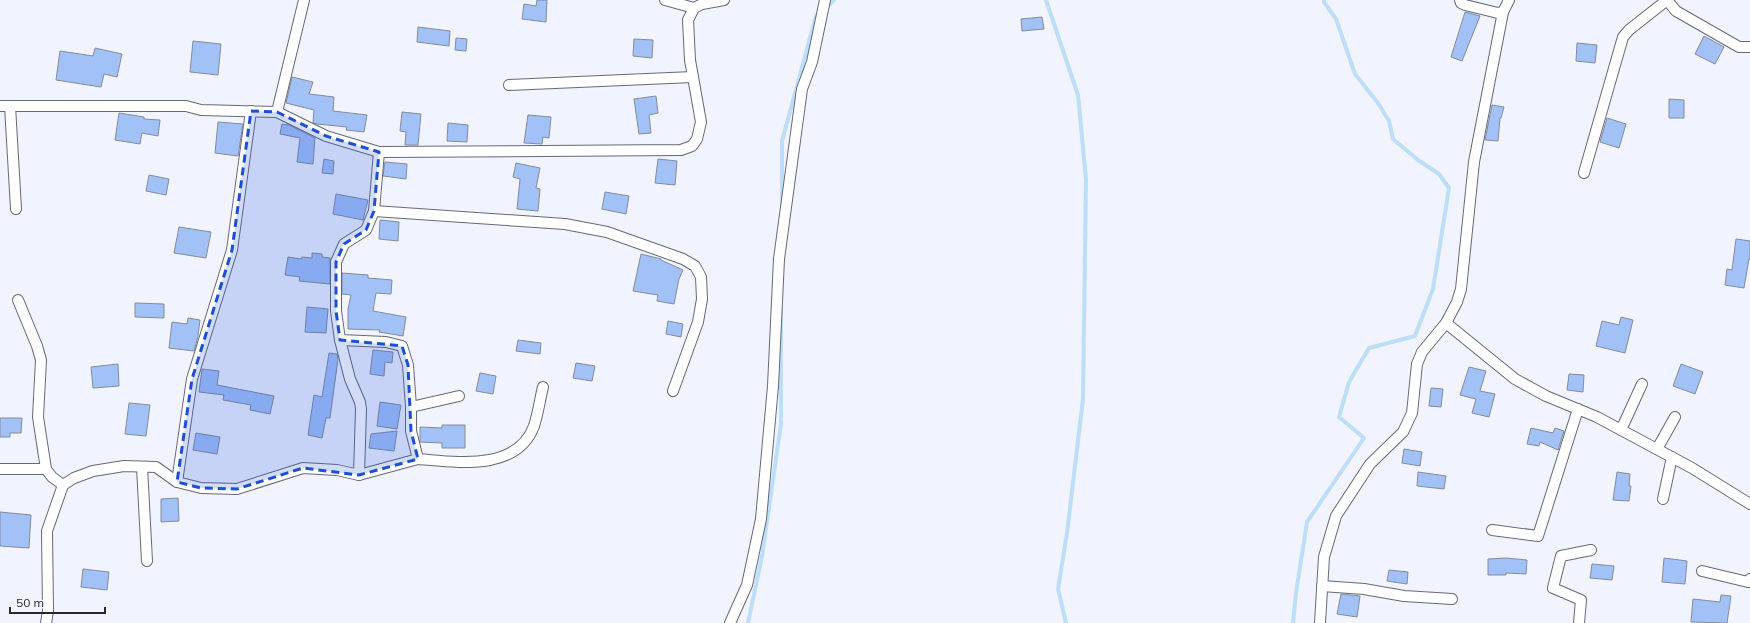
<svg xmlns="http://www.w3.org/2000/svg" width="1750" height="623" viewBox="0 0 1750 623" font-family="Mulish,sans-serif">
  <rect width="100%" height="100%" fill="#f1f3fe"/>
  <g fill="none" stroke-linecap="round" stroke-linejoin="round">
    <!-- stream -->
    <g stroke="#bddef8" stroke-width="4">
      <polyline points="1046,0 1078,95 1086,179 1083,399 1067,533 1058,589 1066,623"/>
      <polyline points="826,8 834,0"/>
      <polyline points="782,205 782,141 816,16 820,12"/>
      <polyline points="748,623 762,556 781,424 781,308"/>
      <polyline points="1293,623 1296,593 1307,522 1364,438 1339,417 1349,382 1369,348 1415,336 1433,289 1449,188 1439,174 1418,160 1393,139 1389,121 1378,103 1355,74 1336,19 1324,2 1324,0"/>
    </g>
  </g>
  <!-- building -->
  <g fill="#a2c1f7" stroke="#838c9c">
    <polygon points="537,0 547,0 546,22 522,19 524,4 536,6"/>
    <polygon points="1465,12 1480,16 1462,61 1451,57"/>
    <polygon points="1042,17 1044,29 1022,31 1021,19"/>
    <polygon points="418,27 450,31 449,46 417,42"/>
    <polygon points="1704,36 1724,47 1715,64 1695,54"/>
    <polygon points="456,38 467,39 466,51 455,50"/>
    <polygon points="634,39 653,40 652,58 633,56"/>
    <polygon points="193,41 221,44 218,75 190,72"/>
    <polygon points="1577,43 1597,45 1595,63 1576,61"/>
    <polygon points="95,48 122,54 117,77 104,74 101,87 56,80 60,51 93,56"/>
    <polygon points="292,77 313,82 309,94 334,97 333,111 367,115 364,132 346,130 347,127 317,124 313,123 314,110 286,103"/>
    <polygon points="656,96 658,113 649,115 651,133 639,134 634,99"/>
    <polygon points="1669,99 1684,100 1684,118 1669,118"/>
    <polygon points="1492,105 1504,107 1501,118 1500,118 1498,141 1485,140"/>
    <polygon points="402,112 421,114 418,145 405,145 406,132 400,131"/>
    <polygon points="119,113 144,117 144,119 160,120 158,136 142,133 140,144 115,140"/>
    <polygon points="528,115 551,117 549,138 543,137 542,144 524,143"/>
    <polygon points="1607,118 1626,124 1619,148 1600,142"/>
    <polygon points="218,122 243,124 238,156 215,153"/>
    <polygon points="448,123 468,125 467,142 447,141"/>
    <polygon points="282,124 289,125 315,138 313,164 297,162 300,138 280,134"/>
    <polygon points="324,159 334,161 333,174 322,173"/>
    <polygon points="658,159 677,161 675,185 655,183"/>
    <polygon points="385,162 407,164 406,179 383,176"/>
    <polygon points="516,163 540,168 536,188 540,189 538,211 517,209 520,179 513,177"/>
    <polygon points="149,175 169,179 166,195 146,191"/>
    <polygon points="605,192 629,196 626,214 602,209"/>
    <polygon points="336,194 368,200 363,220 333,214"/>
    <polygon points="380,220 399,222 398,241 379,239"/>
    <polygon points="179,227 211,232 206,258 174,253"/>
    <polygon points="1736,239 1750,241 1750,260 1749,259 1744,288 1725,285 1727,269 1732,270"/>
    <polygon points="312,253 322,254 322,257 330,258 330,284 299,281 300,277 285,275 288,257 301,259 302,257 312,258"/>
    <polygon points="641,254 661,259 661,260 683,270 679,279 674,304 657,301 658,295 633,291"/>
    <polygon points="342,273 368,275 368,278 392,280 391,294 376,293 373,311 406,317 403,336 379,332 380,330 348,329 348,309 351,295 342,294"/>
    <polygon points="135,303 164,304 164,318 135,317"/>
    <polygon points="307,307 328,309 326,333 305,332"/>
    <polygon points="1621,317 1633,320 1625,353 1596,346 1602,321 1619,325"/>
    <polygon points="188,318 200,320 198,336 194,351 169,348 172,322 187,324"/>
    <polygon points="668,321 683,324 681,337 666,334"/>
    <polygon points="518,340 541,343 540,354 516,351"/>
    <polygon points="373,350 393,352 392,363 385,362 384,376 370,374"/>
    <polygon points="329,353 337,354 338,359 330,418 326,418 322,438 308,435 314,395 322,397"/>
    <polygon points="576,363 595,366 592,381 573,378"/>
    <polygon points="118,364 119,386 93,388 91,367"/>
    <polygon points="1681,364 1703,372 1695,394 1673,386"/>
    <polygon points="1469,367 1486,371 1480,391 1495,394 1489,417 1472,413 1476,399 1460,395"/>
    <polygon points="202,369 219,371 217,385 274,396 270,414 250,410 251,405 223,400 224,395 199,392"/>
    <polygon points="480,373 496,376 493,394 476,391"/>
    <polygon points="1569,374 1584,375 1583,392 1567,390"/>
    <polygon points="1431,388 1443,389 1441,407 1429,406"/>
    <polygon points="380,402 401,405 397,429 377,426"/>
    <polygon points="129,403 150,405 146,436 125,434"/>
    <polygon points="0,418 22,418 21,433 10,433 10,437 0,437"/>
    <polygon points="442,425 465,425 465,448 442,448 442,443 420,442 420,427 442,428"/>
    <polygon points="1531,428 1553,433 1555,428 1564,431 1558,450 1540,442 1539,446 1527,444"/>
    <polygon points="397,431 394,451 369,448 371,434"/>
    <polygon points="196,433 220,437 217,454 193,450"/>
    <polygon points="1404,449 1422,452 1420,466 1402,463"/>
    <polygon points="1418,472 1446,476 1444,489 1417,486"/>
    <polygon points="1617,472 1630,474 1629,486 1631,486 1629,501 1613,500"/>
    <polygon points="178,498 179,521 161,522 161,499"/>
    <polygon points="0,512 31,515 29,548 0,546"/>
    <polygon points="1506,558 1527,560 1526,574 1506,573 1506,575 1488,575 1488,559"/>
    <polygon points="1664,558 1687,561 1685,584 1662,582"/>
    <polygon points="1592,564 1614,566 1612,580 1590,578"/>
    <polygon points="83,569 109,572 107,590 81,587"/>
    <polygon points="1389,570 1408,572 1407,584 1387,581"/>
    <polygon points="1341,594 1360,596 1357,617 1337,614"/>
    <polygon points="1721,595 1731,596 1727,623 1691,622 1693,599 1720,602"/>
  </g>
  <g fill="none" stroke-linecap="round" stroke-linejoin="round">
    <defs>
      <g id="street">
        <polyline points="665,0 694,8"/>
        <polyline points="1460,0 1461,3 1465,5 1498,13 1503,12 1509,0"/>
        <polyline points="1667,0 1676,11 1739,47 1750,47"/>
        <polyline points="509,85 693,77"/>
        <polyline points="0,106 186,106 201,110 277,112 326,136 379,152 681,150 692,146 697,139 701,122 690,60 688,20 694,8 702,4 724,0"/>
        <polyline points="10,106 16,209"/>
        <polyline points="277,112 304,0"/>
        <path d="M379,152L374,211L366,230L344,244L336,262V311L340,340L386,342L402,346L408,365L411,407V431L418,459C456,462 517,472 534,426C538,414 540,399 543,387"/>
        <polyline points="1584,173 1623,37 1629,30 1667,0"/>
        <polyline points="374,211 565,224 607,232 683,259 695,266 701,277 702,299 698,322 673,391"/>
        <polyline points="18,300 37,346 41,360 38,417 46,469 52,477 63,485"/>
        <polyline points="1446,323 1515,379 1546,396 1597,417 1692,468 1750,504"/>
        <polyline points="340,340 350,379 360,402 361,409 359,475"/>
        <polyline points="411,407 459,396"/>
        <polyline points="1621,430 1642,384"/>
        <polyline points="1657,449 1675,417"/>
        <polyline points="142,467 147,561"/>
        <polyline points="0,469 46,469"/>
        <polyline points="177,482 192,379 232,250 251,111"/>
        <polyline points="1663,499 1672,457"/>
        <polyline points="1492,530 1538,536 1578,409"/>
        <polyline points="1702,571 1748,582 1750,579"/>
        <polyline points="1322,586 1364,589 1404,596 1452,599"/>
        <polyline points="46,623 48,611 47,531 63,485 74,478 93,471 124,466 156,467 177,482 201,488 237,489 303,468 337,470 359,475 418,459"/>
        <polyline points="730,623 747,585 761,519 773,386 779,259 802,89 812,62 825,0"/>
        <polyline points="1320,623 1324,557 1336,516 1370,464 1403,432 1412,413 1417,364 1422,352 1446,323 1457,302 1461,289 1474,162 1503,12"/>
        <polyline points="1579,623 1581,600 1553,588 1561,556 1591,550"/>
      </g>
    </defs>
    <!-- street casing -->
    <use href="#street" stroke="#666878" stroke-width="12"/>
    <!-- street -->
    <use href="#street" stroke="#fff" stroke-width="10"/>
  </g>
  <!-- marked area -->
  <path fill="#1d4ed8" fill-opacity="0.2" stroke="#1d4ed8" stroke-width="3" stroke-dasharray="8 5" stroke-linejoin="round" d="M251,111L277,112L326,136L379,152L374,211L366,230L344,244L336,262V311L340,340L402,346L408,365L411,431L418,459L359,475L303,468L237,489L201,488L177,482L192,379L232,250Z"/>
  <!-- scale -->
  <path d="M10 607v6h95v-6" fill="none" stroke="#282930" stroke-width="2"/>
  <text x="16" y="607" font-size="12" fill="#282930" stroke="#f1f3fe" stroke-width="3" paint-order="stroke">50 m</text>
</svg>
